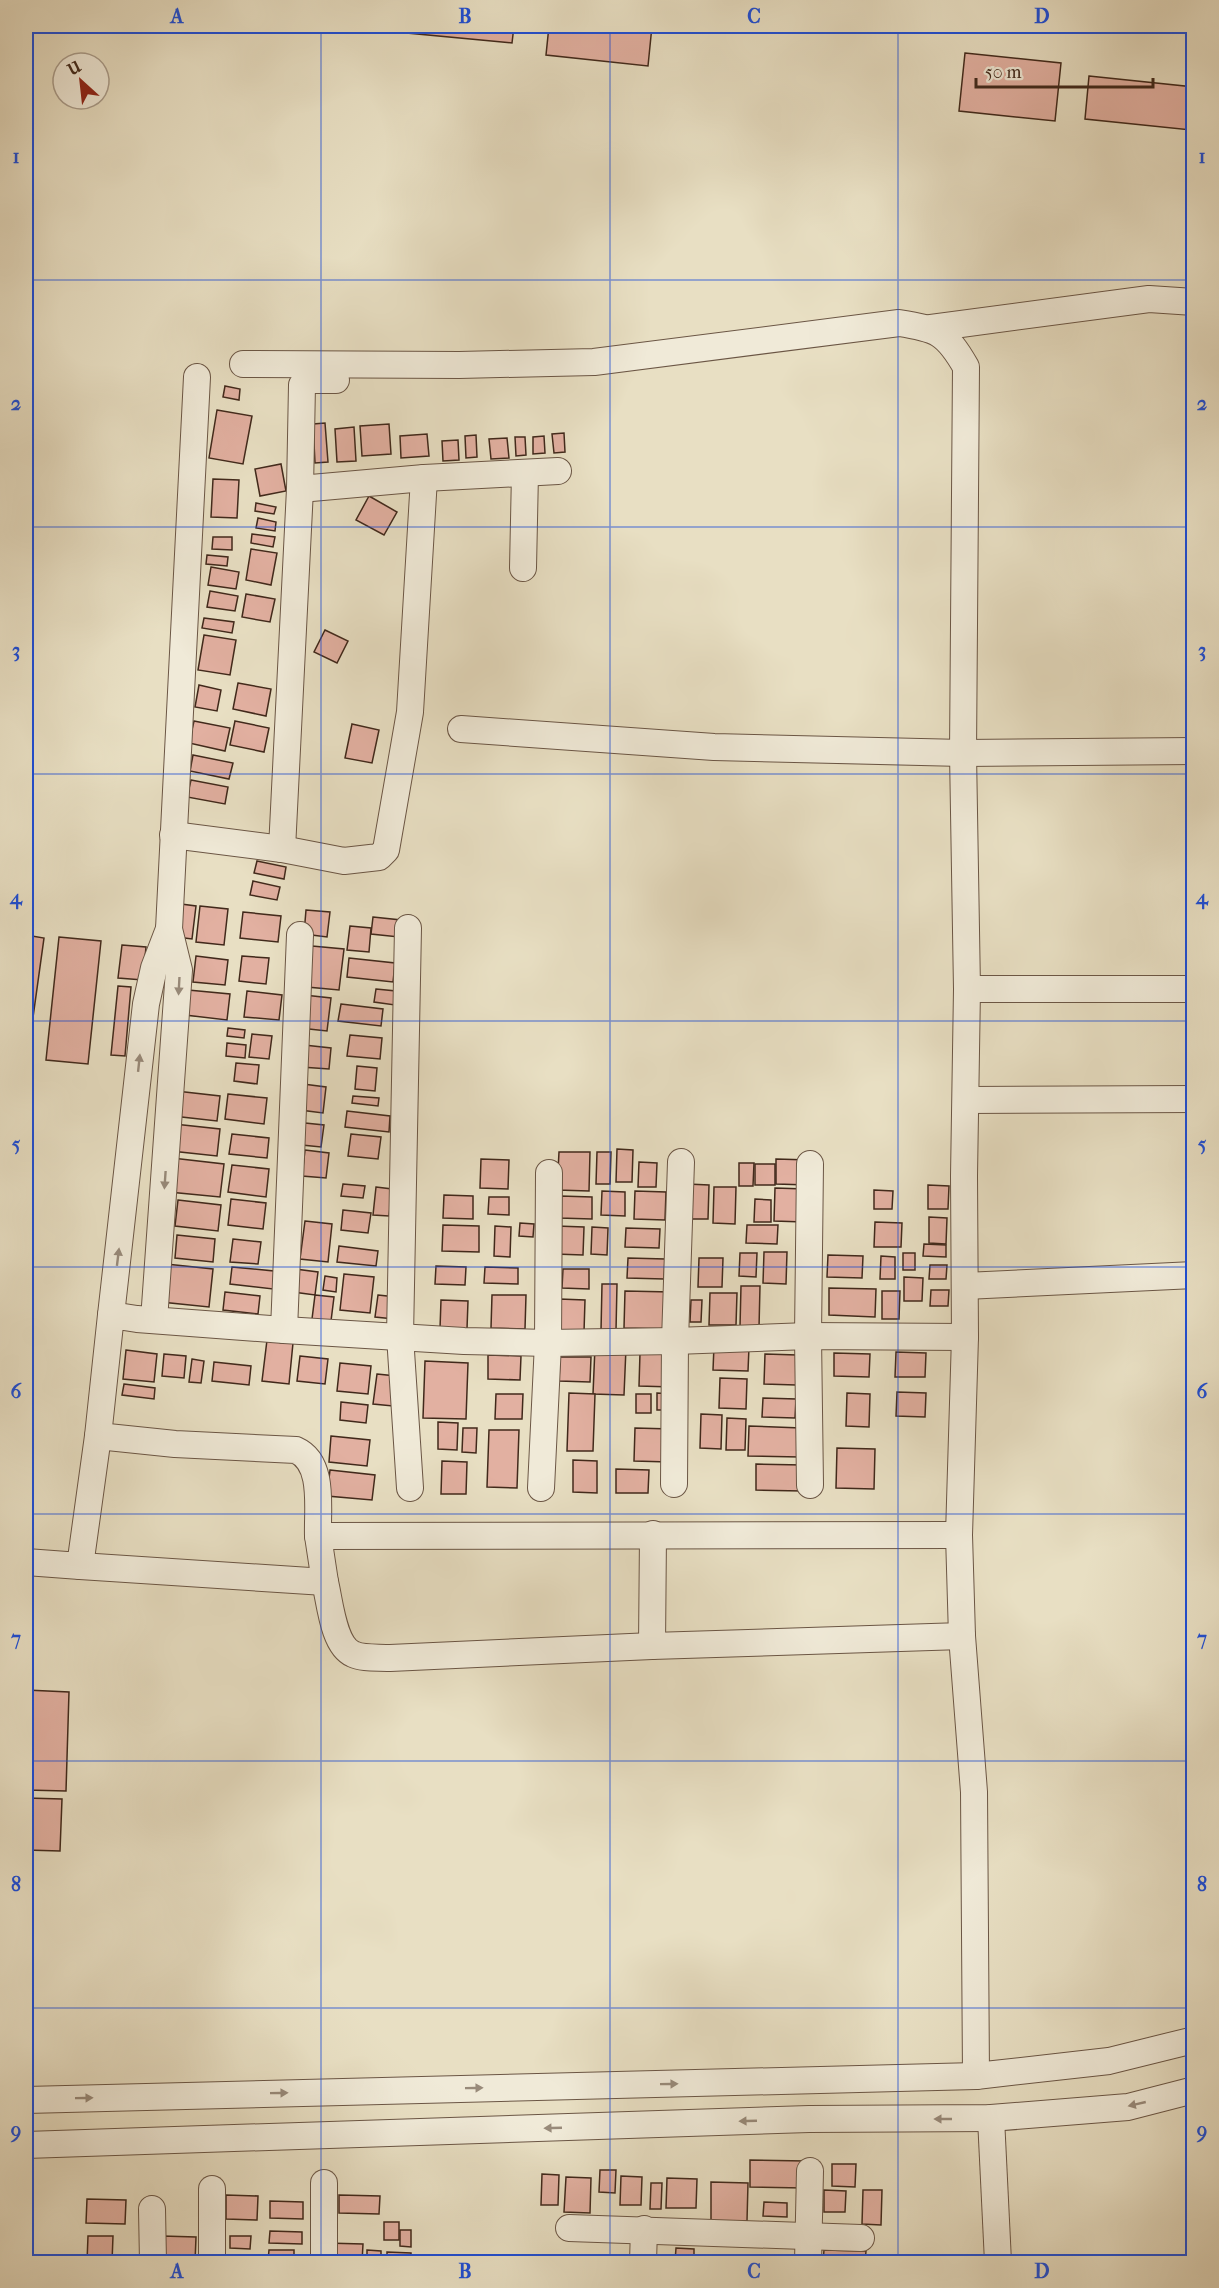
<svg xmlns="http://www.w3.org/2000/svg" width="1219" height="2288" viewBox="0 0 1219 2288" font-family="'IM FELL French Canon',serif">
  <rect width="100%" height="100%" fill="#e8dfc3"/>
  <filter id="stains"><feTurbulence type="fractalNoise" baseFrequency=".00333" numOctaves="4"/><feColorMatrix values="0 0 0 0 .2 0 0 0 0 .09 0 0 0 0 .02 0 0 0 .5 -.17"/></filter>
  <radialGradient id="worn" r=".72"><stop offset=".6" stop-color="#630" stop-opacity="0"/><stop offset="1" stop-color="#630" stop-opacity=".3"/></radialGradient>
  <!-- building -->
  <g fill="#e2b0a1" stroke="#41291b" stroke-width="1.5">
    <polygon points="327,26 374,26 373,30"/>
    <polygon points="408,26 514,26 512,43 407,33"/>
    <polygon points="549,26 652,26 648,66 546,55"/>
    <polygon points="965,53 1061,63 1055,121 959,111"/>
    <polygon points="1089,76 1194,87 1191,130 1085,119"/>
    <polygon points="225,386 240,389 239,400 223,397"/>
    <polygon points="217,410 252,416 243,464 209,458"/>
    <polygon points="325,423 328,462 315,463 313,424"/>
    <polygon points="389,424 391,454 362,456 360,426"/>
    <polygon points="354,427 356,461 337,462 335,429"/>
    <polygon points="564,433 565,452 554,453 552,434"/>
    <polygon points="427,434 429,456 401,458 400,436"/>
    <polygon points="476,435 477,457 466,458 465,436"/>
    <polygon points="544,436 545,453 533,454 533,437"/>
    <polygon points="515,437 525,437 526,455 516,456"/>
    <polygon points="507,438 509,458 491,459 489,439"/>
    <polygon points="458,440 459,460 443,461 442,441"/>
    <polygon points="281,464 286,491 260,496 255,469"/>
    <polygon points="213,479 239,480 237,518 211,517"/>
    <polygon points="369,496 397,512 384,535 356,520"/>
    <polygon points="256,503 276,507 274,514 255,511"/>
    <polygon points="258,518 276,522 275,531 256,528"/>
    <polygon points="252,534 275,537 273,547 251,543"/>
    <polygon points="213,537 232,537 232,550 212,549"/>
    <polygon points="251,549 277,553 271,585 246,580"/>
    <polygon points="207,555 228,557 227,566 206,564"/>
    <polygon points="211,567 239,572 236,589 208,585"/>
    <polygon points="210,591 238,596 235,611 207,607"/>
    <polygon points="246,594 275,599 270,622 242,617"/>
    <polygon points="204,618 234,622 232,633 202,628"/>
    <polygon points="325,630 348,641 337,663 314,652"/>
    <polygon points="204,635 236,640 230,675 198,670"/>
    <polygon points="238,683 271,689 266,716 233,709"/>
    <polygon points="199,685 221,690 217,711 195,707"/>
    <polygon points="194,721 230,728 225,751 189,743"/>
    <polygon points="235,721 269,728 264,752 230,745"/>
    <polygon points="352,724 379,730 372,763 345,758"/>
    <polygon points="193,755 233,763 229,779 190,771"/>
    <polygon points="191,780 228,787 225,804 187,797"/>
    <polygon points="257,861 286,867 284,879 254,873"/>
    <polygon points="253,881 280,887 277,900 250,895"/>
    <polygon points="181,904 196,906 192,939 177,937"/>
    <polygon points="200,906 228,909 224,945 196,942"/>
    <polygon points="306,910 330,912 327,937 304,934"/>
    <polygon points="243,912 281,916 278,942 240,938"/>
    <polygon points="373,917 401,920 399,937 371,934"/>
    <polygon points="350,926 371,928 369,952 347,950"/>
    <polygon points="26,935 44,938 26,1068"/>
    <polygon points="59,937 101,941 88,1064 46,1060"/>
    <polygon points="122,945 146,947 143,980 118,978"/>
    <polygon points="312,946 344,949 339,990 307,987"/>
    <polygon points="196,956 228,960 225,985 193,982"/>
    <polygon points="242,956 269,958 266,984 239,981"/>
    <polygon points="349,958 395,963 393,982 347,977"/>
    <polygon points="118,986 131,987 125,1056 111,1055"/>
    <polygon points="376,989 396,991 395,1005 374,1002"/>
    <polygon points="188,990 230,994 227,1020 185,1015"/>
    <polygon points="247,991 282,995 279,1020 244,1017"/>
    <polygon points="304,995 331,998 327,1031 300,1028"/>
    <polygon points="341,1004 383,1009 381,1026 338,1021"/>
    <polygon points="228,1028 245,1030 244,1038 227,1036"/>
    <polygon points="252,1034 272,1036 269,1059 249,1057"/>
    <polygon points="350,1035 382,1038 380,1059 347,1056"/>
    <polygon points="227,1043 246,1045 245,1058 226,1056"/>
    <polygon points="304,1045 331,1048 329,1069 301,1067"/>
    <polygon points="236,1063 259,1065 257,1084 234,1081"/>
    <polygon points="357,1066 377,1068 375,1091 355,1089"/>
    <polygon points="303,1084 326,1087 323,1113 300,1110"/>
    <polygon points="176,1091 220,1096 217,1121 173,1116"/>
    <polygon points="228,1094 267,1098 264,1124 225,1119"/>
    <polygon points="353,1096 379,1098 378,1106 352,1103"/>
    <polygon points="347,1111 390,1116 389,1132 345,1127"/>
    <polygon points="305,1123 324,1125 321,1147 302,1145"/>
    <polygon points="174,1124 220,1129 217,1156 171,1151"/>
    <polygon points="232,1134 269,1138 267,1158 229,1154"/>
    <polygon points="351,1134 381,1137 378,1159 348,1156"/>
    <polygon points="617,1149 633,1150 632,1182 616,1182"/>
    <polygon points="305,1150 329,1153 326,1178 302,1176"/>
    <polygon points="559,1152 590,1152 589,1191 557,1190"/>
    <polygon points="597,1152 611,1152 610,1184 596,1184"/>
    <polygon points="172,1158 224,1164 220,1197 169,1192"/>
    <polygon points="481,1159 509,1160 508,1189 480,1188"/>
    <polygon points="776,1159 809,1160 808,1185 776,1184"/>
    <polygon points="639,1162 657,1163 656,1187 638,1187"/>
    <polygon points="739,1163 754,1163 753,1186 739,1186"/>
    <rect x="755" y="1164" width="20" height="21"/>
    <polygon points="232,1165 269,1169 266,1197 228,1192"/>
    <polygon points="343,1184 365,1186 363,1198 341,1196"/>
    <polygon points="687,1184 709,1185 708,1219 685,1219"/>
    <polygon points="928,1185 949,1186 948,1209 928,1209"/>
    <polygon points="376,1187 392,1189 389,1216 373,1215"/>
    <polygon points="714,1187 736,1187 735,1224 713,1223"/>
    <polygon points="775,1188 805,1189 804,1222 774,1221"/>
    <polygon points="874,1190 893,1191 892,1209 874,1209"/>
    <polygon points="602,1191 625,1192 625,1216 601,1215"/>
    <polygon points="635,1191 666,1192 665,1220 634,1219"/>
    <polygon points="444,1195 473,1196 473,1219 443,1218"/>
    <polygon points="560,1196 592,1197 592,1219 559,1218"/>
    <polygon points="489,1197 509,1197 509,1215 488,1214"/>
    <polygon points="231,1199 266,1203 263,1229 228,1225"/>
    <polygon points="755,1199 771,1200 771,1222 754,1222"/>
    <polygon points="178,1200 221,1205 218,1231 175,1226"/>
    <polygon points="343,1210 371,1213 368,1233 341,1230"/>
    <polygon points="929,1217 947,1218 946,1244 929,1243"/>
    <polygon points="305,1221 332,1224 328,1262 300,1259"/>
    <polygon points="875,1222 902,1223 901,1247 874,1247"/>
    <polygon points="520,1223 534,1224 533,1237 519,1236"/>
    <polygon points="443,1225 479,1226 479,1252 442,1251"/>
    <polygon points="747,1225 778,1225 777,1244 746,1243"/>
    <polygon points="495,1226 511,1227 510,1257 494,1256"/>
    <polygon points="556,1226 584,1227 583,1255 555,1254"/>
    <polygon points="592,1227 608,1228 607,1255 591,1254"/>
    <polygon points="626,1228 660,1229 659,1248 625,1247"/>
    <polygon points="177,1235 215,1239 213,1262 175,1258"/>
    <polygon points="233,1239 261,1242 258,1264 230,1262"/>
    <polygon points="924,1244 946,1245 946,1257 923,1256"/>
    <polygon points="339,1246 378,1251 376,1266 337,1262"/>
    <polygon points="764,1252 787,1252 786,1284 763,1283"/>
    <polygon points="740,1253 757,1253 756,1277 739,1276"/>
    <rect x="903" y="1253" width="12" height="17"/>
    <polygon points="828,1255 863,1256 862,1278 827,1277"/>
    <polygon points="881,1256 895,1257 895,1279 880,1279"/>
    <polygon points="628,1258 665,1259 664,1279 627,1278"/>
    <polygon points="699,1258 723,1258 722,1287 698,1287"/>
    <polygon points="166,1264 213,1269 209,1307 161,1302"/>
    <polygon points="930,1265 947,1265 946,1279 929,1279"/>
    <polygon points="436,1266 466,1267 465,1285 435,1284"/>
    <polygon points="232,1267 274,1271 273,1289 230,1284"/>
    <polygon points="485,1267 518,1268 518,1284 484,1283"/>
    <polygon points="295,1269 318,1272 315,1295 293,1292"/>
    <polygon points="563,1269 589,1269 589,1289 562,1288"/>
    <polygon points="344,1274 374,1277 370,1313 340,1310"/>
    <polygon points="325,1276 337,1278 336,1292 323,1290"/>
    <polygon points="904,1277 923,1278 922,1301 904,1301"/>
    <polygon points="602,1284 617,1284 616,1331 601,1331"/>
    <polygon points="741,1286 760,1286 759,1328 740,1327"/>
    <polygon points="829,1288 876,1289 875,1317 829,1315"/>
    <polygon points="931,1290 949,1290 948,1306 930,1306"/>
    <polygon points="625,1291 671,1292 670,1329 624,1328"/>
    <polygon points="882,1291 900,1291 899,1319 882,1319"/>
    <polygon points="225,1292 260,1296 258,1314 223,1310"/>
    <polygon points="710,1293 737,1293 736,1325 709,1325"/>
    <polygon points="315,1295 334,1297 331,1321 312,1319"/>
    <polygon points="378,1295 396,1297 394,1319 375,1317"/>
    <polygon points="492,1295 526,1295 525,1329 491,1328"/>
    <polygon points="559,1299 585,1300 584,1332 558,1332"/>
    <polygon points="441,1300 468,1301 467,1329 440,1329"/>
    <polygon points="691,1300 702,1300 701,1322 690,1322"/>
    <polygon points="267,1340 293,1343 289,1384 262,1381"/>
    <polygon points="714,1346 749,1347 748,1371 713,1370"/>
    <polygon points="595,1347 626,1348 624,1395 593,1394"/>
    <polygon points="126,1350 157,1354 154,1382 123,1379"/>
    <polygon points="896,1352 926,1353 925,1377 895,1377"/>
    <polygon points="640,1353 673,1354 672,1387 639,1386"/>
    <polygon points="834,1353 870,1354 869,1377 834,1376"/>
    <polygon points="164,1354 186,1356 184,1378 162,1376"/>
    <polygon points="765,1354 797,1355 796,1385 764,1384"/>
    <polygon points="488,1355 521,1356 520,1380 488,1379"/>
    <polygon points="300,1356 328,1359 325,1384 297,1381"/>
    <polygon points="560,1357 591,1357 590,1382 559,1381"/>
    <polygon points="192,1359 204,1361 201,1383 189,1382"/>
    <polygon points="425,1361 468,1363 466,1419 423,1418"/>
    <polygon points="214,1362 251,1366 249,1385 212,1381"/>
    <polygon points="340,1363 371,1366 368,1394 337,1391"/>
    <polygon points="377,1374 396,1376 393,1406 373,1404"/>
    <polygon points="720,1378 747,1379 746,1409 719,1408"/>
    <polygon points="124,1384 155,1388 154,1399 122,1395"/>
    <polygon points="897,1392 926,1393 925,1417 896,1416"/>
    <polygon points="569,1393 595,1394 593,1451 567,1451"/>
    <polygon points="657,1393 671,1394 670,1410 657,1410"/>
    <polygon points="847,1393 870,1394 869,1427 846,1426"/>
    <polygon points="496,1394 523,1394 522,1419 495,1419"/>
    <rect x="636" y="1394" width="15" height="19"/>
    <polygon points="763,1398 796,1399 795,1418 762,1417"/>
    <polygon points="341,1402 368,1405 366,1423 340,1420"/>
    <polygon points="701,1414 722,1415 721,1449 700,1448"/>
    <polygon points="727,1418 746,1419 745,1450 726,1450"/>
    <polygon points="438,1422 458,1423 457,1450 438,1449"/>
    <polygon points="749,1426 801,1428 800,1457 748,1456"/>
    <polygon points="463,1428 477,1428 476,1453 462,1452"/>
    <polygon points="635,1428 671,1429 669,1462 634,1461"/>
    <polygon points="489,1430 519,1430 517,1488 487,1487"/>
    <polygon points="331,1436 370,1440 367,1466 329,1462"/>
    <polygon points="837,1448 875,1449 874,1489 836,1488"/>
    <polygon points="573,1460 597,1461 597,1493 573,1492"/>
    <polygon points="442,1461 467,1462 466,1494 441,1494"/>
    <polygon points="756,1464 803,1465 802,1491 756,1490"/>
    <polygon points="616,1469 649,1470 648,1493 616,1493"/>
    <polygon points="330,1470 375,1475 372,1500 327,1496"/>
    <polygon points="26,1690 69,1692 66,1791 26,1790"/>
    <polygon points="26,1798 62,1799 60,1851 26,1850"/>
    <polygon points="750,2160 805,2161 804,2188 750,2187"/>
    <polygon points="832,2164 856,2164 855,2187 832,2186"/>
    <polygon points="600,2170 616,2170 615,2193 599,2192"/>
    <polygon points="542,2174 559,2175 558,2205 541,2205"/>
    <polygon points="621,2176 642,2177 641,2205 620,2205"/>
    <polygon points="566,2177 591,2178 590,2213 564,2212"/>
    <polygon points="667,2178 697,2179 696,2208 666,2208"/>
    <polygon points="711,2182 748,2183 747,2221 711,2221"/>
    <polygon points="651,2183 662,2183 661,2209 650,2209"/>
    <polygon points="824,2190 846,2191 845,2212 824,2212"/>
    <polygon points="863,2190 882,2190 881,2225 862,2224"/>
    <polygon points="226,2195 258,2196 257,2220 226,2219"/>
    <polygon points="339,2195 380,2196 379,2214 339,2213"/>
    <polygon points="87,2199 126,2200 125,2224 86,2223"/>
    <polygon points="270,2201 303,2202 303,2219 270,2218"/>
    <polygon points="764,2202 787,2203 787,2217 763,2216"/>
    <rect x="384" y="2222" width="15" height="18"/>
    <polygon points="400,2230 411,2230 411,2247 400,2246"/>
    <polygon points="270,2231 302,2232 302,2244 269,2243"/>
    <polygon points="88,2236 113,2236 112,2262 87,2262"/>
    <polygon points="162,2236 196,2237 195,2262 161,2262"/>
    <polygon points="230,2236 251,2236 250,2249 230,2248"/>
    <polygon points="325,2243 363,2244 362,2262 324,2262"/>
    <polygon points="676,2248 694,2249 694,2262 675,2262"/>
    <polygon points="269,2250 294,2250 294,2262 268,2261"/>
    <polygon points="367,2250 381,2251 381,2262 367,2262"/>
    <polygon points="824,2250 866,2251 865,2262 823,2262"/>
    <polygon points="387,2252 411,2253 411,2262 387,2262"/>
    <polygon points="769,2255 791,2256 791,2262 769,2262"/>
    <polygon points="227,2257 248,2258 248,2262 227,2262"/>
    <rect x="704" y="2259" width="10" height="3"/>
    <polygon points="541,2260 589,2261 589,2262 541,2262"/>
    <rect x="727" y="2260" width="18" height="2"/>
  </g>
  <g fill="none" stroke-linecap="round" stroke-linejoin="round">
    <defs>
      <g id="minor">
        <polyline points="931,328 1149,299 1194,302"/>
        <path d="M243,364L459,365L594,362L899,323C937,329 946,332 966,367L963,753L967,989L964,1176L965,1337L959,1535L962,1636L652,1646L390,1658C379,1657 363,1659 353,1654C333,1645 330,1602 325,1582"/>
        <polyline points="300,489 424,478 558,471"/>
        <polyline points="523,568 525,473"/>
        <polyline points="461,729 714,747 963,753 1194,751"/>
        <polyline points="173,835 282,849 344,861 379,857 386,850 410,712 424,478"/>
        <polyline points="282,849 300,489 302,385 308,380 336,380"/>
        <polyline points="408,928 400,1336 410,1488"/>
        <polyline points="967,989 1194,989"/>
        <polyline points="966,1100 1194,1099"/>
        <polyline points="810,1164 808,1336 810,1485"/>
        <polyline points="965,1286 1194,1275"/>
        <polyline points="111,1315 146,1004 154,968 169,929"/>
        <polyline points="154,1320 179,970 169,929 197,377"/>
        <polyline points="284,1330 300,935"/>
        <path d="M98,1436L175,1444L296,1450C325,1463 317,1509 318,1536"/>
        <polyline points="674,1484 675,1341 681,1162"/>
        <polyline points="541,1488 548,1343 549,1173"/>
        <polyline points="26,1562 80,1566 98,1436 111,1315 137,1319 284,1330 464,1341 548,1343 675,1341 808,1336 965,1337"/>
        <polyline points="80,1566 325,1582 318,1536 959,1535"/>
        <polyline points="962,1636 974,1792 976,2076"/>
        <polyline points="652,1646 653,1534"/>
        <polyline points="26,2100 976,2076 1109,2061 1194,2040"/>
        <polyline points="991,2118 998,2262"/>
        <polyline points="26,2145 809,2119 991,2118 1128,2107 1194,2090"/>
        <polyline points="324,2183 324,2262"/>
        <polyline points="212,2189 212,2262"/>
        <polyline points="152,2209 153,2262"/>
        <polyline points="569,2228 861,2238"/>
        <polyline points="643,2262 644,2229"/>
        <polyline points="808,2262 810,2171"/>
      </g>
    </defs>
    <!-- minor casing -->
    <use href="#minor" stroke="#6b5645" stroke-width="28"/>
    <!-- minor -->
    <use href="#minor" stroke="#f0ead8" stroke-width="26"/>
  </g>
  <!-- one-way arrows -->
  <defs><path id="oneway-solid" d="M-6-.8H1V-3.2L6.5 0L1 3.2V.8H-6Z" transform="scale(1.5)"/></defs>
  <g fill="#988a7a">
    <use href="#oneway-solid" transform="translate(179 986) rotate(93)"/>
    <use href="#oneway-solid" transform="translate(139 1063) rotate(-84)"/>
    <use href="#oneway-solid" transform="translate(165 1180) rotate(94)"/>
    <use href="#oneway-solid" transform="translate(118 1257) rotate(-83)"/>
    <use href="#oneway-solid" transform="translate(669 2084) rotate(-1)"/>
    <use href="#oneway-solid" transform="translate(474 2088) rotate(-1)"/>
    <use href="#oneway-solid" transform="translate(279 2093) rotate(-1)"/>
    <use href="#oneway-solid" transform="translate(84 2098) rotate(-1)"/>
    <use href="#oneway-solid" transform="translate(1137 2104) rotate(167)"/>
    <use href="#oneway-solid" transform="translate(943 2119) rotate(180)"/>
    <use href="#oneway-solid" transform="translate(748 2121) rotate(178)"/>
    <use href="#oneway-solid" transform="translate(553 2128) rotate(178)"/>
  </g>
  <!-- grid -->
  <path fill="none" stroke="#1d4ed8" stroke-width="1.5" stroke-opacity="0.55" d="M321,26V2262M610,26V2262M898,26V2262M26,280H1194M26,527H1194M26,774H1194M26,1021H1194M26,1267H1194M26,1514H1194M26,1761H1194M26,2008H1194"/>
  <!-- margin -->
  <rect width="1219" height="2288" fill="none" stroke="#e8dfc3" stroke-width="66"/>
  <!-- north arrow -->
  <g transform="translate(81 81) rotate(333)"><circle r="28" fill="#f0ead8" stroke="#aa9d8c" stroke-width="1.5"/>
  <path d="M0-4.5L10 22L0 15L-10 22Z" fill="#8f2418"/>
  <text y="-9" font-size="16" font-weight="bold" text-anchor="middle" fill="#41291b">U</text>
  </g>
  <!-- scale -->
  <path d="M976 78v9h177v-9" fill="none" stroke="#41291b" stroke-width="3"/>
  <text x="985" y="78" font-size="18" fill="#41291b" stroke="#f0ead8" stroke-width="4.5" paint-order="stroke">50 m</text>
  <rect x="33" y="33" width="1153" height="2222" fill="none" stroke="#1d4ed8" stroke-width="2"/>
  <g font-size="20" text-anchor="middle" font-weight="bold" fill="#1d4ed8">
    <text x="177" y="23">A</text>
    <text x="465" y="23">B</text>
    <text x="754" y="23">C</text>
    <text x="1042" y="23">D</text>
    <text x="16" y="163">1</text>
    <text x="1202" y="163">1</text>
    <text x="16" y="410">2</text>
    <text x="1202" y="410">2</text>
    <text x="16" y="657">3</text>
    <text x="1202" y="657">3</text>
    <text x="16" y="904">4</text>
    <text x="1202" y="904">4</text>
    <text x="16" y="1151">5</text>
    <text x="1202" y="1151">5</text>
    <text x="16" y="1398">6</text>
    <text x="1202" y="1398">6</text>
    <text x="16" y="1645">7</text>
    <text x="1202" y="1645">7</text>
    <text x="16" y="1891">8</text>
    <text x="1202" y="1891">8</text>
    <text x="16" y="2138">9</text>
    <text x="1202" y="2138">9</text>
    <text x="177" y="2278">A</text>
    <text x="465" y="2278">B</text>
    <text x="754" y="2278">C</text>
    <text x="1042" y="2278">D</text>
  </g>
  <rect width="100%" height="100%" filter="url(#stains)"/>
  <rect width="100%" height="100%" fill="url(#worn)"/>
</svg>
